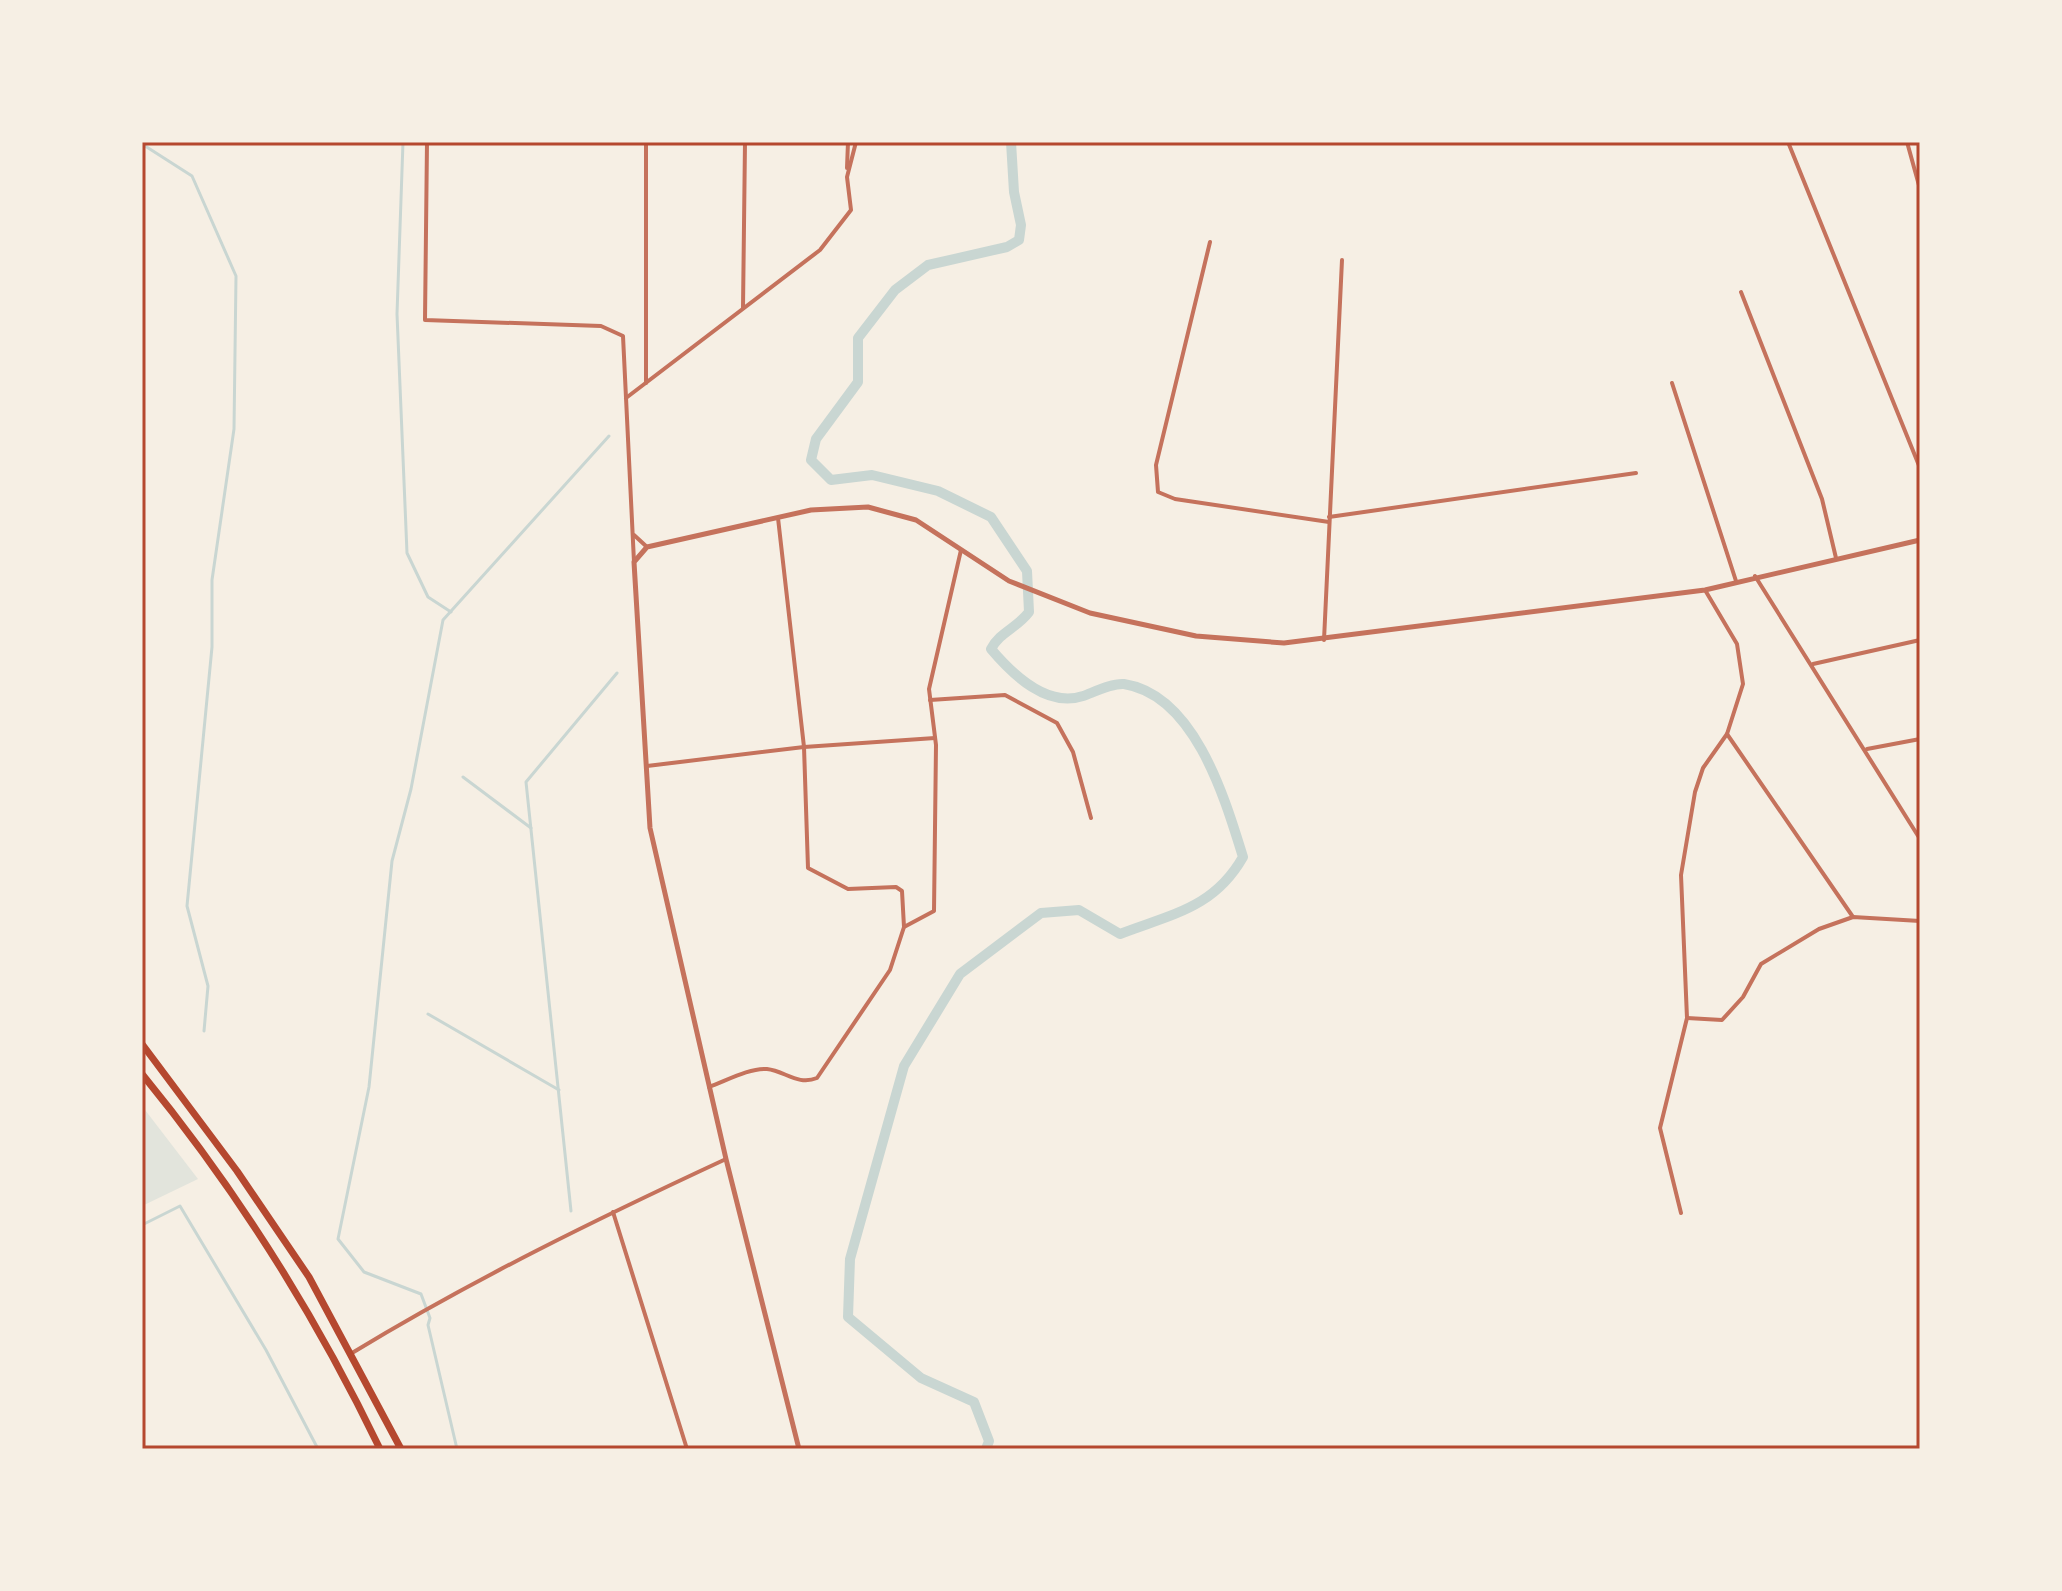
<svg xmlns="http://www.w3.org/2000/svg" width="2062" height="1591" viewBox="0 0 2062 1591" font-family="Rubik,sans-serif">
  <rect width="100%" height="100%" fill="#f6efe4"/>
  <!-- green -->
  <polygon fill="#e2e4dc" points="142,1106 198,1179 142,1206"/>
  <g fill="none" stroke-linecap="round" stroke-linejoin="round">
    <!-- stream -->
    <g stroke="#c9d6d2" stroke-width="3">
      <polyline points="403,142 397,314 407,553 428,597 451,612"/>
      <polyline points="142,144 192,176 236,276 234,429 212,580 212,647 187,906 208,986 204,1031"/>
      <polyline points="463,777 531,828"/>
      <polyline points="428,1014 559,1090"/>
      <polyline points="571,1211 526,782 617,673"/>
      <polyline points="142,1225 180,1206 266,1350 318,1449"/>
      <polyline points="457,1449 428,1325 430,1318 421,1294 364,1272 338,1239 369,1087 392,861 411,789 443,620 609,436"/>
    </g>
    <!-- canal -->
    <path stroke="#c9d6d2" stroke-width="10" d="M986,1449L989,1441L974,1402L921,1378L848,1317L850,1259L904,1066L960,974L1041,913L1079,910L1120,934C1172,914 1214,908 1243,857C1225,799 1195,695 1124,684C1112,683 1094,692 1083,696C1047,708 1013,675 991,649C1000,632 1017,628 1029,612L1027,571L991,517L938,491L872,475L831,480L811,460L816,439L858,382V338L895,290L928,265L1007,247L1019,240L1021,225L1014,192L1011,142"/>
    <!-- minor -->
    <g stroke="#c5725c" stroke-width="4">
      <polyline points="427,142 425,320 601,326 623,336 634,562"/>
      <polyline points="646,142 646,383"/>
      <polyline points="1788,142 1920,468"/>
      <polyline points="1907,142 1920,189"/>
      <polyline points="847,168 848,142"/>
      <polyline points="1210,242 1156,465 1158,492 1175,499 1329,522"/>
      <polyline points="1741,292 1822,499 1836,558"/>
      <polyline points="743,308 745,142"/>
      <polyline points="1672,383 1736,581"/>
      <polyline points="626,398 820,250 851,210 847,177 856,142"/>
      <polyline points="1329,517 1636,473"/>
      <polyline points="778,518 804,747 808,868 848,889 896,887 902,891 904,927"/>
      <polyline points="634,535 647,547"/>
      <polyline points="1755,576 1920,839"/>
      <polyline points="1324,640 1342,260"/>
      <polyline points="1813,664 1920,640"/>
      <polyline points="930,700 1005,695 1057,723 1073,752 1091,818"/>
      <polyline points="1727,734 1853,917"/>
      <polyline points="1867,749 1920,739"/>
      <polyline points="647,766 804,747 935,738"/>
      <polyline points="1687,1018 1722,1020 1743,997 1761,964 1819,929 1853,917 1920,921"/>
      <path d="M709,1087C726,1081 749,1068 767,1069C785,1071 798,1086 817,1078L890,970L904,927L934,911L936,745L929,689L961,550"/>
      <polyline points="613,1212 687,1449"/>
      <polyline points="1681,1213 1660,1128 1687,1018 1681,875 1695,792 1703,768 1727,734 1743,684 1737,644 1705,590"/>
      <path d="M352,1353C472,1280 599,1218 726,1159"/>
    </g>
    <!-- tertiary -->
    <polyline stroke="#c5725c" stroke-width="5" points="799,1449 726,1159 650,828 634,562 647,547 811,510 868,507 916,520 1009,581 1090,613 1196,636 1284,643 1705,590 1920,540"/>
    <!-- trunk -->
    <g stroke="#b5482f" stroke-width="7">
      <polyline points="142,1044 237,1171 309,1277 401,1449"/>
      <path d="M142,1074C237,1190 315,1314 380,1449"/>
    </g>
  </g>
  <!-- border -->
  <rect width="2062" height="1591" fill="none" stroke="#f6efe4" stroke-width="288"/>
  <rect x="144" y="144" width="1774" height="1303" fill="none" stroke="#b5482f" stroke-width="3"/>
</svg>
